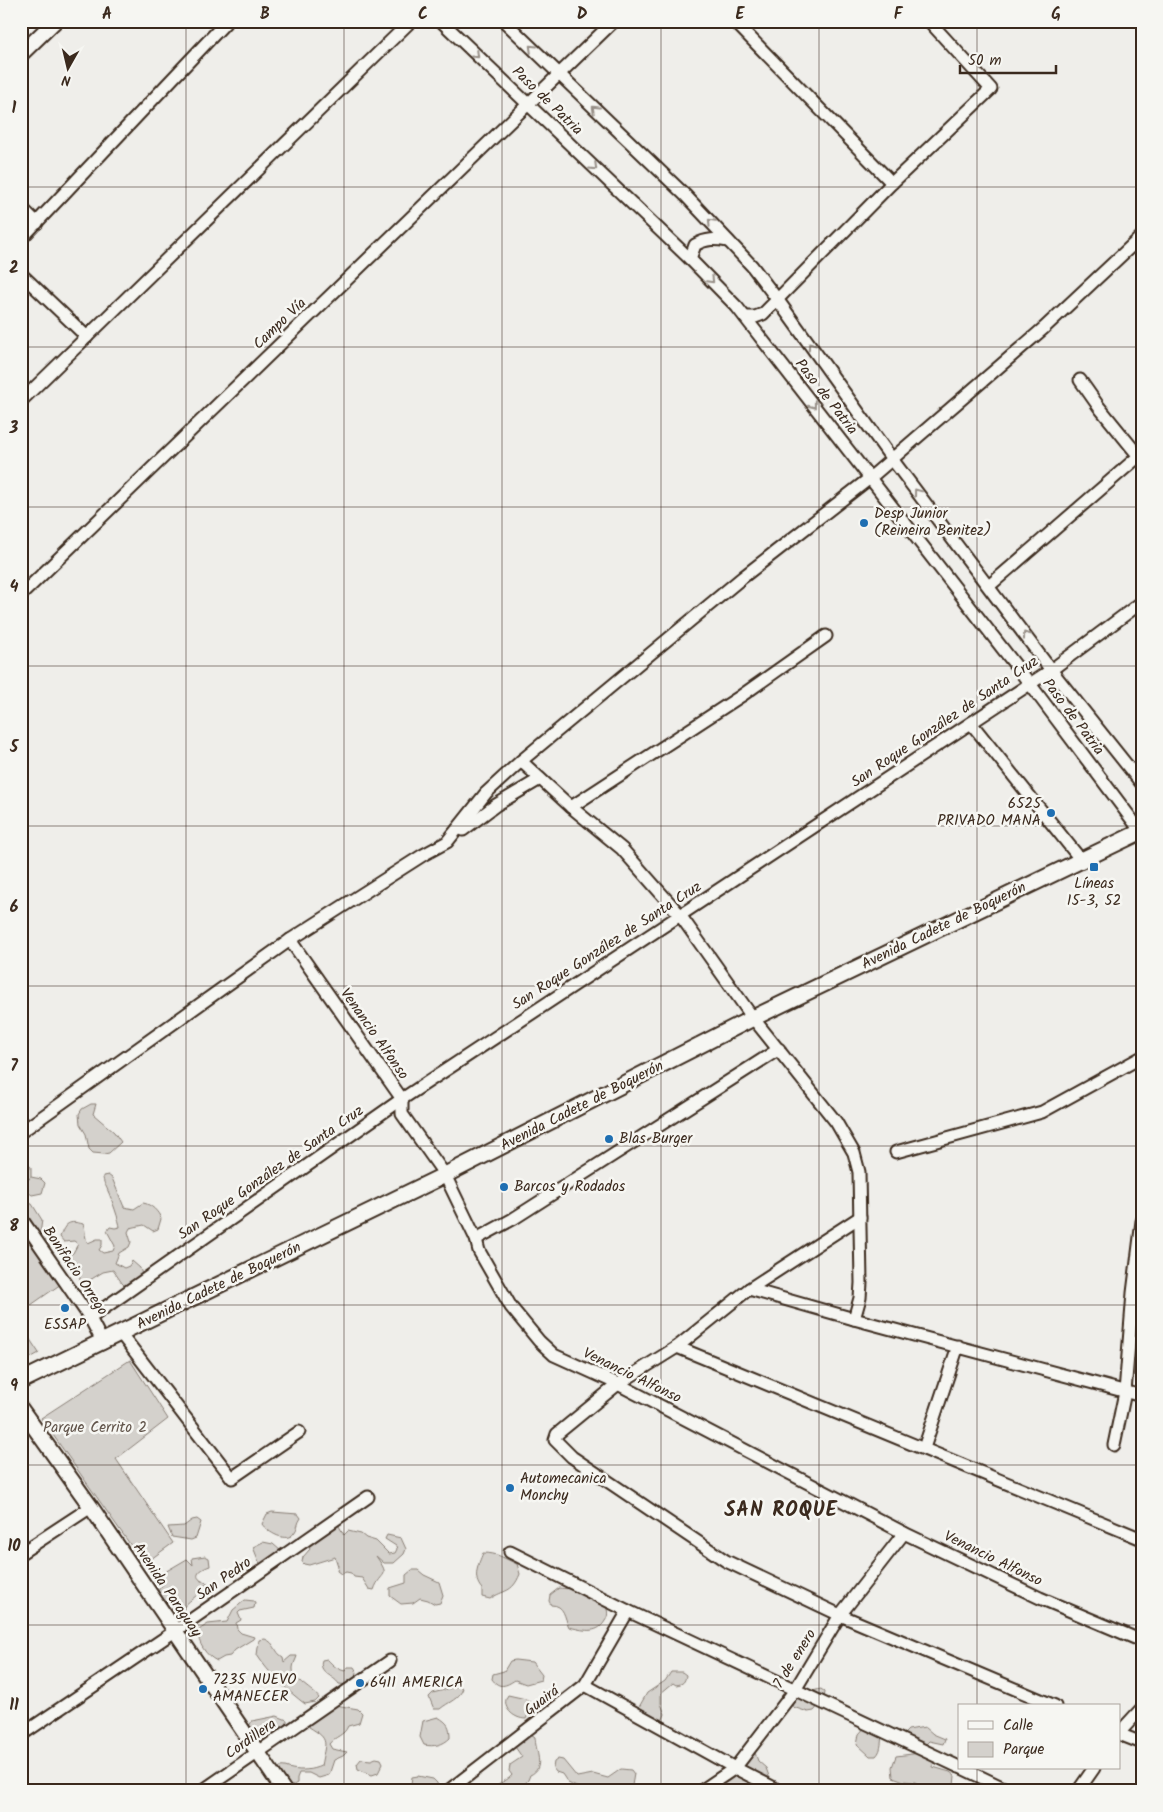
<svg xmlns="http://www.w3.org/2000/svg" width="1163" height="1812" viewBox="0 0 1163 1812" font-family="Kalam,sans-serif">
  <rect width="100%" height="100%" fill="#efeeea"/>
  <filter id="ink" filterUnits="userSpaceOnUse"><feTurbulence type="fractalNoise" baseFrequency=".02" numOctaves="2"/><feDisplacementMap in="SourceGraphic" scale="10" xChannelSelector="R" yChannelSelector="G"/><feConvolveMatrix kernelMatrix="1 2 1 2 8 2 1 2 1" color-interpolation-filters="sRGB"/></filter>
  <g filter="url(#ink)">
    <!-- green -->
    <g fill="#d4d1cc" stroke="#887e75">
      <polygon points="91,1104 96,1104 93,1114 114,1132 121,1142 109,1153 104,1154 93,1153 89,1149 86,1134 80,1124 79,1114 82,1109"/>
      <polygon points="21,1164 27,1164 31,1167 31,1177 41,1179 45,1183 42,1193 32,1195 28,1192 27,1181 30,1178 21,1180"/>
      <path d="M108,1175L112,1178L124,1207L134,1209L143,1203C151,1204 159,1212 161,1219L158,1229L153,1231L144,1225L130,1228L128,1232L131,1242L129,1247L119,1253L115,1263L124,1268L129,1266L132,1261L140,1268L143,1278L126,1287L122,1283L113,1270L103,1272L85,1283L80,1280L79,1267L66,1259L68,1255L73,1253L78,1244L74,1241L64,1242L60,1237C65,1223 69,1220 83,1224C86,1230 84,1237 88,1243L97,1239H102V1245L99,1250L103,1253L113,1251L115,1246L107,1231L110,1227L115,1228L120,1227C120,1223 111,1197 108,1191C106,1185 103,1183 103,1176Z"/>
      <polygon points="21,1201 32,1204 42,1220 39,1241 61,1284 21,1312 21,1249 24,1248 21,1247"/>
      <polygon points="21,1326 39,1353 21,1363"/>
      <polygon points="130,1360 168,1419 116,1459 173,1543 144,1564 41,1418"/>
      <path d="M272,1512L298,1514L301,1518C297,1523 298,1529 294,1533C287,1544 267,1532 262,1524L267,1514Z"/>
      <polygon points="197,1519 201,1522 196,1538 191,1540 172,1537 168,1527 184,1526 192,1520"/>
      <path d="M341,1521L339,1526L344,1535L348,1531L361,1534L366,1538L376,1541L389,1554L395,1553L397,1549L396,1546L385,1539L387,1535L401,1538L406,1549L404,1554L394,1563H384L376,1556C392,1579 381,1570 374,1590L369,1589L362,1578L354,1577L351,1573L346,1572L341,1574L337,1571L338,1566L335,1557L309,1565L304,1564L302,1562L303,1557L310,1549L307,1545Z"/>
      <polygon points="263,1542 273,1544 281,1551 263,1566 259,1562 253,1547"/>
      <path d="M483,1553C498,1553 503,1558 517,1564L520,1574C512,1594 504,1589 490,1599L482,1597V1589C472,1578 478,1565 483,1553Z"/>
      <path d="M205,1556L209,1558L210,1566C198,1570 191,1578 207,1583L208,1585H205C199,1597 187,1600 180,1612L161,1606L157,1592L164,1583L158,1576L187,1559L193,1565L192,1558Z"/>
      <polygon points="412,1570 418,1570 424,1575 439,1582 443,1595 440,1603 435,1604 428,1600 420,1598 413,1603 401,1604 390,1596 390,1588 406,1583 406,1575"/>
      <path d="M559,1588C565,1589 573,1588 579,1591C582,1592 584,1596 588,1598C593,1601 601,1600 605,1606C609,1611 608,1617 605,1621C597,1635 582,1630 569,1627C564,1617 565,1605 551,1605L549,1601L550,1595Z"/>
      <path d="M245,1600L254,1601L255,1603L254,1608L240,1611L238,1613L241,1620L236,1623L237,1629L241,1633L254,1637L253,1639L235,1650L230,1656L224,1657L217,1661C205,1655 199,1644 197,1631L208,1624L227,1622L233,1610Z"/>
      <path d="M265,1639C276,1643 274,1652 283,1657L284,1662L291,1656H297C296,1660 293,1664 293,1668C292,1680 314,1690 319,1698L315,1702L305,1704C287,1690 269,1674 257,1655L259,1640Z"/>
      <path d="M327,1659C333,1665 336,1669 345,1671L348,1667H354L357,1672L355,1682L350,1685L339,1684C333,1675 318,1673 322,1660Z"/>
      <path d="M515,1660L532,1662L542,1675L541,1680L526,1684L515,1680C506,1686 499,1689 492,1679L493,1674L504,1671L510,1661Z"/>
      <path d="M671,1672H682L686,1675C685,1682 683,1684 676,1685L673,1683L661,1693V1704L665,1714L663,1719L658,1720L639,1707L647,1693L665,1681Z"/>
      <path d="M458,1686L463,1688C460,1699 448,1702 440,1709H434L429,1697L433,1693Z"/>
      <polygon points="821,1689 825,1692 824,1699 814,1711 808,1712 793,1707 790,1696"/>
      <path d="M508,1695L526,1699L530,1702L531,1708L526,1719C514,1719 500,1707 508,1695Z"/>
      <path d="M330,1704L358,1709L362,1713L359,1723L348,1726C344,1736 335,1736 329,1744L332,1749L347,1752L343,1756L334,1760L329,1775L319,1778L309,1773H299L297,1778V1783L292,1786L287,1784L276,1771L280,1767C285,1766 287,1768 292,1769C303,1771 311,1770 321,1766C325,1742 331,1740 309,1727L313,1717Z"/>
      <path d="M277,1716L287,1720C288,1733 271,1734 261,1733L259,1731L253,1730L249,1726L252,1721Z"/>
      <path d="M438,1717C448,1723 450,1726 450,1738C443,1745 434,1747 424,1745L420,1737L423,1721Z"/>
      <path d="M867,1725L883,1731C880,1740 883,1749 876,1756H870L857,1744L859,1734Z"/>
      <polygon points="925,1727 933,1734 945,1739 943,1744 929,1741 925,1745 902,1736 908,1730"/>
      <path d="M521,1732L531,1734L535,1737C535,1751 546,1768 530,1775L528,1780L521,1788L530,1791H497L496,1788C500,1781 508,1781 512,1775L509,1771L510,1765L522,1757L513,1744Z"/>
      <polygon points="754,1750 758,1761 766,1768 770,1779 770,1791 698,1791"/>
      <polygon points="920,1753 934,1757 933,1767 950,1772 955,1776 954,1786 951,1790 930,1791 915,1782 904,1781 893,1777 892,1767 896,1756"/>
      <polygon points="376,1758 381,1759 383,1763 378,1773 372,1775 358,1769 357,1764 361,1759 371,1760"/>
      <polygon points="558,1759 563,1760 577,1777 593,1774 608,1778 621,1769 631,1770 634,1774 631,1791 585,1791 568,1783 562,1774 556,1772 553,1768 554,1762"/>
      <polygon points="418,1776 433,1779 437,1783 438,1788 434,1791 410,1791 412,1777"/>
    </g>
    <g fill="none" stroke-linecap="round" stroke-linejoin="round">
      <defs>
        <g id="minor">
          <polyline points="441,21 690,259 737,307 1030,684 1142,833"/>
          <polyline points="504,21 685,195 752,266 777,299 892,459 1051,670 1142,784"/>
          <polyline points="734,21 892,183"/>
          <polyline points="21,207 37,223"/>
          <polyline points="21,239 227,21"/>
          <path d="M690,259L695,245C707,238 715,239 728,241"/>
          <polyline points="21,274 87,337"/>
          <polyline points="745,317 755,317 763,314 892,183 991,89 929,21"/>
          <polyline points="1080,380 1099,407 1142,460"/>
          <polyline points="21,401 411,21"/>
          <polyline points="989,586 1139,456"/>
          <polyline points="21,595 614,21"/>
          <polyline points="971,723 1081,860"/>
          <polyline points="521,761 571,807 622,849 680,915 753,1018 836,1122 854,1153 859,1172 861,1283 860,1298 854,1319"/>
          <polyline points="571,807 741,696 826,636"/>
          <polyline points="463,830 496,805 540,779"/>
          <polyline points="290,940 402,1099 402,1114 445,1175 476,1239 479,1251 511,1307 539,1341 554,1355 618,1384 904,1533 1040,1598 1142,1641"/>
          <polyline points="21,1132 290,940 423,855 447,842 486,793 521,761 743,577 870,478 1044,328 1142,236"/>
          <polyline points="896,1152 1042,1112 1142,1057"/>
          <polyline points="860,1217 749,1289 677,1347 618,1384 557,1434 555,1440 572,1457 726,1561 840,1615 1055,1706"/>
          <polyline points="21,1218 90,1318 103,1343"/>
          <polyline points="476,1239 513,1219 779,1049"/>
          <polyline points="749,1289 854,1319 1142,1396"/>
          <polyline points="90,1318 402,1099 1051,670 1142,602"/>
          <polyline points="121,1334 232,1478 299,1432"/>
          <polyline points="677,1347 1142,1539"/>
          <polyline points="1114,1445 1125,1392 1133,1293 1142,1221"/>
          <polyline points="924,1448 958,1346"/>
          <polyline points="510,1552 628,1611 959,1767"/>
          <polyline points="21,1553 91,1507"/>
          <polyline points="585,1685 735,1768 780,1791"/>
          <polyline points="1119,1733 1142,1708"/>
          <polyline points="1119,1734 1142,1743"/>
          <polyline points="21,1735 175,1631 368,1497"/>
          <polyline points="962,1768 1010,1791"/>
          <polyline points="202,1791 390,1661"/>
          <polyline points="448,1791 585,1685 628,1611"/>
          <polyline points="701,1791 735,1768 795,1690 840,1615 904,1533"/>
          <polyline points="1078,1791 1094,1768"/>
        </g>
        <g id="tertiary">
          <polyline points="21,54 55,21"/>
          <polyline points="21,1409 91,1507 284,1791"/>
        </g>
        <polyline id="secondary" points="21,1381 445,1175 753,1018 1142,831"/>
      </defs>
      <!-- minor casing -->
      <use href="#minor" stroke="#3b2a1e" stroke-width="15"/>
      <!-- tertiary casing -->
      <use href="#tertiary" stroke="#3b2a1e" stroke-width="18"/>
      <!-- secondary casing -->
      <use href="#secondary" stroke="#3b2a1e" stroke-width="19"/>
      <!-- minor -->
      <use href="#minor" stroke="#f6f6f2" stroke-width="11"/>
      <!-- tertiary -->
      <use href="#tertiary" stroke="#f6f6f2" stroke-width="14"/>
      <!-- secondary -->
      <use href="#secondary" stroke="#f6f6f2" stroke-width="15"/>
    </g>
    <!-- one-way arrows -->
    <defs><path id="oneway-chevron" d="M-2-3.5L2.5 0L-2 3.5" fill="none" stroke-width="1.6" stroke-linecap="round" stroke-linejoin="round" transform="scale(1.25)"/></defs>
    <g stroke="#989088">
      <use href="#oneway-chevron" transform="translate(532 48) rotate(-136)"/>
      <use href="#oneway-chevron" transform="translate(476 55) rotate(44)"/>
      <use href="#oneway-chevron" transform="translate(595 109) rotate(-136)"/>
      <use href="#oneway-chevron" transform="translate(594 167) rotate(44)"/>
      <use href="#oneway-chevron" transform="translate(711 222) rotate(-133)"/>
      <use href="#oneway-chevron" transform="translate(711 280) rotate(45)"/>
      <use href="#oneway-chevron" transform="translate(811 346) rotate(-125)"/>
      <use href="#oneway-chevron" transform="translate(813 405) rotate(52)"/>
      <use href="#oneway-chevron" transform="translate(917 492) rotate(-127)"/>
      <use href="#oneway-chevron" transform="translate(1026 635) rotate(-127)"/>
    </g>
  </g>
  <!-- grid -->
  <path fill="none" stroke="#3b2a1e" stroke-width="1" stroke-opacity="0.55" d="M186,21V1791M344,21V1791M502,21V1791M661,21V1791M819,21V1791M977,21V1706M21,187H1142M21,347H1142M21,507H1142M21,666H1142M21,826H1142M21,986H1142M21,1146H1142M21,1305H1142M21,1465H1142M21,1625H1142M977,1768V1791"/>
  <!-- markers -->
  <g fill="#1f6fb2" stroke="#f6f6f2" stroke-width="2">
    <circle cx="864" cy="523" r="5"/>
    <circle cx="1051" cy="813" r="5"/>
    <rect x="1089" y="862" width="10" height="10" rx="2.5"/>
    <circle cx="609" cy="1139" r="5"/>
    <circle cx="504" cy="1187" r="5"/>
    <circle cx="65" cy="1308" r="5"/>
    <circle cx="510" cy="1488" r="5"/>
    <circle cx="360" cy="1683" r="5"/>
    <circle cx="203" cy="1689" r="5"/>
  </g>
  <g text-anchor="middle" dominant-baseline="central" stroke-width="5" stroke-linejoin="round" paint-order="stroke">
    <!-- street labels -->
    <g font-size="15" fill="#3b2a1e" stroke="#f6f6f2">
      <text transform="translate(547 101) rotate(44)">Paso de Patria</text>
      <text transform="translate(280 324) rotate(-44)">Campo Vía</text>
      <text transform="translate(826 397) rotate(52)">Paso de Patria</text>
      <text transform="translate(1073 717) rotate(53)">Paso de Patria</text>
      <text transform="translate(945 722) rotate(-34)">San Roque González de Santa Cruz</text>
      <text transform="translate(944 926) rotate(-26)">Avenida Cadete de Boquerón</text>
      <text transform="translate(607 946) rotate(-33)">San Roque González de Santa Cruz</text>
      <text transform="translate(374 1034) rotate(55)">Venancio Alfonso</text>
      <text transform="translate(582 1106) rotate(-27)">Avenida Cadete de Boquerón</text>
      <text transform="translate(271 1173) rotate(-35)">San Roque González de Santa Cruz</text>
      <text transform="translate(75 1271) rotate(56)">Bonifacio Orrego</text>
      <text transform="translate(219 1286) rotate(-26)">Avenida Cadete de Boquerón</text>
      <text transform="translate(632 1376) rotate(26)">Venancio Alfonso</text>
      <text transform="translate(993 1559) rotate(26)">Venancio Alfonso</text>
      <text transform="translate(224 1579) rotate(-35)">San Pedro</text>
      <text transform="translate(167 1590) rotate(56)">Avenida Paraguay</text>
      <text transform="translate(795 1659) rotate(-58)">7 de enero</text>
      <text transform="translate(542 1701) rotate(-37)">Guairá</text>
      <text transform="translate(251 1739) rotate(-35)">Cordillera</text>
    </g>
    <!-- poi labels -->
    <g font-size="15" fill="#3b2a1e" stroke="#f6f6f2" text-anchor="start">
      <text x="874" y="514">Desp Junior<tspan x="874" dy="17">(Reineira Benitez)</tspan></text>
      <text x="1041" y="804" text-anchor="end">6525<tspan x="1041" dy="17">PRIVADO MANA</tspan></text>
      <text x="1094" y="884" text-anchor="middle">Líneas<tspan x="1094" dy="17">15-3, 52</tspan></text>
      <text x="619" y="1139">Blas Burger</text>
      <text x="514" y="1187">Barcos y Rodados</text>
      <text x="65" y="1325" text-anchor="middle">ESSAP</text>
      <text x="520" y="1479">Automecanica<tspan x="520" dy="17">Monchy</tspan></text>
      <text x="213" y="1680">7235 NUEVO<tspan x="213" dy="17">AMANECER</tspan></text>
      <text x="370" y="1683">6411 AMERICA</text>
    </g>
    <!-- park labels -->
    <g font-size="15" fill="#61544a" stroke="#f6f6f2">
      <text x="95" y="1428">Parque Cerrito 2</text>
    </g>
    <!-- district labels -->
    <g font-size="20" font-weight="bold" letter-spacing="1" fill="#3b2a1e" stroke="#f6f6f2">
      <text x="781" y="1511">SAN ROQUE</text>
    </g>
  </g>
  <!-- margin -->
  <rect width="1163" height="1812" fill="none" stroke="#f6f6f2" stroke-width="55"/>
  <!-- legend -->
  <rect x="958" y="1704" width="162" height="65" fill="#f6f6f2" stroke="#aba49d"/>
  <rect x="968" y="1721" width="25" height="8" fill="#f6f6f2" stroke="#aba49d"/>
  <text x="1003" y="1730" font-size="15" fill="#3b2a1e">Calle</text>
  <rect x="968" y="1742" width="25" height="15" fill="#d4d1cc" stroke="#aba49d"/>
  <text x="1003" y="1754" font-size="15" fill="#3b2a1e">Parque</text>
  <!-- north arrow -->
  <g transform="translate(68 68) rotate(188)" stroke="#f6f6f2" stroke-width="4" paint-order="stroke">
  <path d="M0-4L9 19L0 12L-9 19Z" fill="#3b2a1e"/>
  <text y="-8" font-size="14" font-weight="bold" text-anchor="middle" fill="#3b2a1e">N</text>
  </g>
  <!-- scale -->
  <path d="M960 65v8h96v-8" fill="none" stroke="#3b2a1e" stroke-width="2.5"/>
  <text x="968" y="65" font-size="15" fill="#3b2a1e" stroke="#f6f6f2" stroke-width="4" paint-order="stroke">50 m</text>
  <rect x="28" y="28" width="1108" height="1756" fill="none" stroke="#3b2a1e" stroke-width="2"/>
  <g font-size="16" text-anchor="middle" font-weight="bold" fill="#3b2a1e">
    <text x="107" y="19">A</text>
    <text x="265" y="19">B</text>
    <text x="423" y="19">C</text>
    <text x="582" y="19">D</text>
    <text x="740" y="19">E</text>
    <text x="898" y="19">F</text>
    <text x="1056" y="19">G</text>
    <text x="14" y="113">1</text>
    <text x="14" y="273">2</text>
    <text x="14" y="433">3</text>
    <text x="14" y="592">4</text>
    <text x="14" y="752">5</text>
    <text x="14" y="912">6</text>
    <text x="14" y="1071">7</text>
    <text x="14" y="1231">8</text>
    <text x="14" y="1391">9</text>
    <text x="14" y="1551">10</text>
    <text x="14" y="1710">11</text>
  </g>
</svg>
